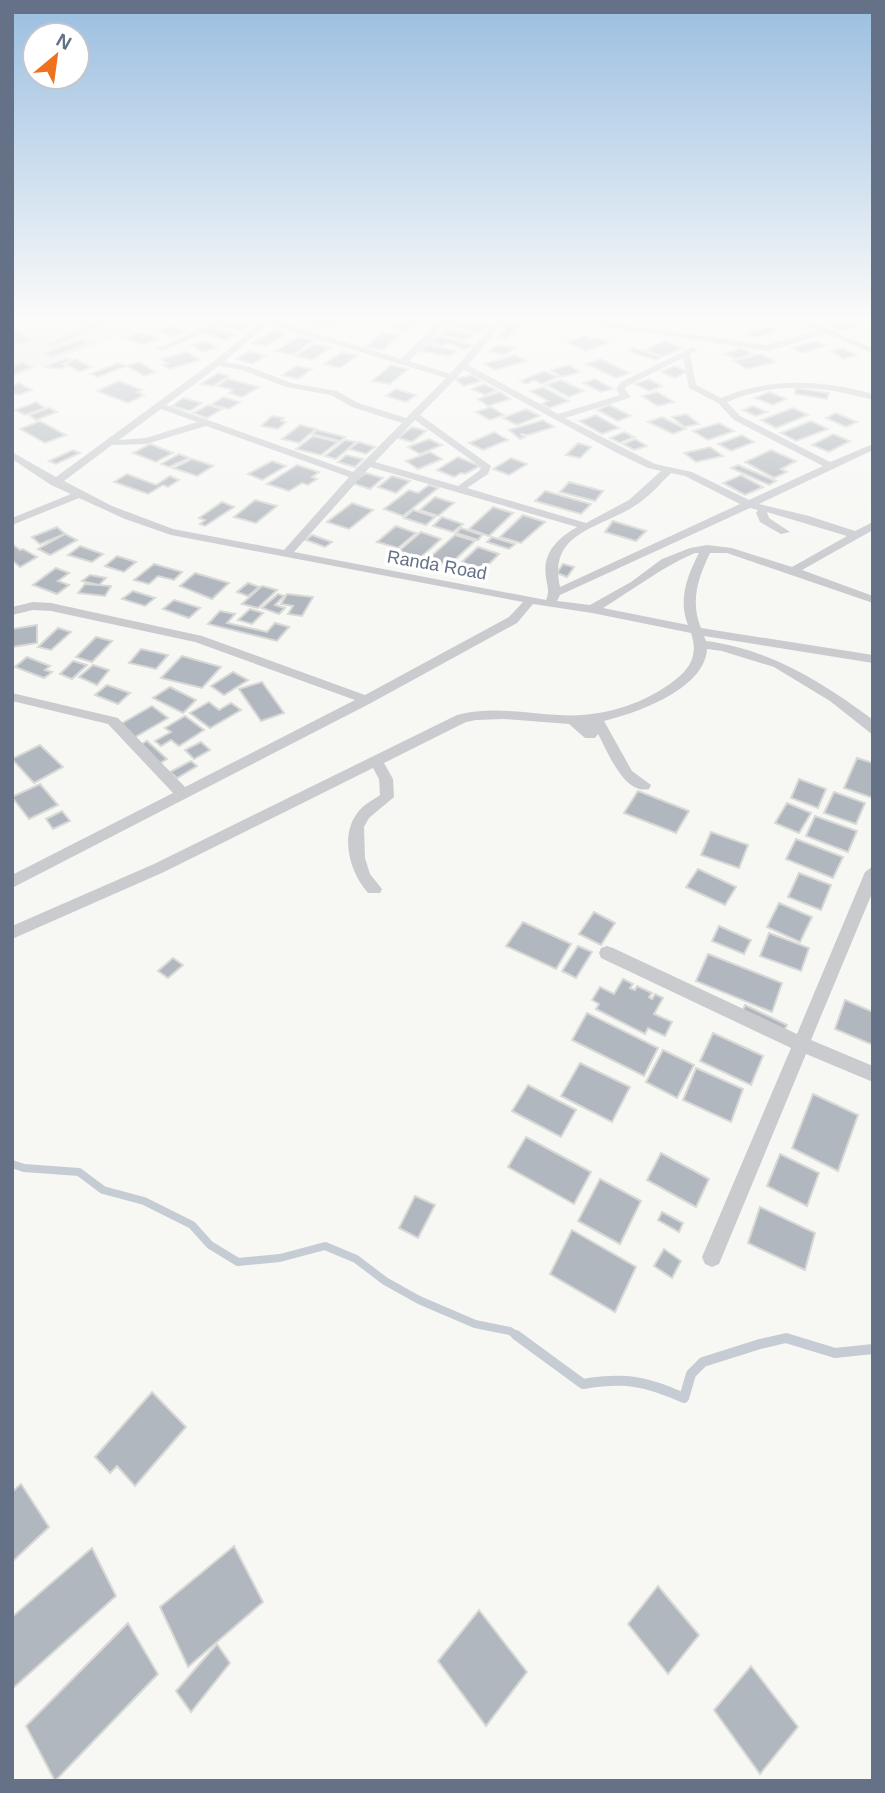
<svg xmlns="http://www.w3.org/2000/svg" width="885" height="1793" viewBox="0 0 885 1793" font-family="Helvetica,sans-serif">
  <rect width="100%" height="100%" fill="#f7f7f4"/>
  <!-- built -->
  <polygon fill="#e7e8e7" points="12,319 162,319 12,377"/>
  <g fill="none" stroke-linecap="round" stroke-linejoin="round">
    <!-- stream-far1 -->
    <polyline stroke="#c5ccd3" stroke-width="8" points="12,1164 24,1168 79,1172 103,1190 144,1201 192,1225 210,1245 238,1262 280,1258 325,1246 356,1259 385,1281 419,1300 475,1324 510,1331 519,1337"/>
    <!-- stream -->
    <path stroke="#c5ccd3" stroke-width="10" d="M516,1335L583,1384C625,1377 646,1381 684,1398L691,1374L703,1362L760,1344L786,1338L835,1353L873,1349"/>
  </g>
  <!-- building -->
  <g fill="#b1b7be" stroke="#d8d9d6" stroke-width="2">
    <polygon points="306,319 337,319 343,321 329,329 302,322"/>
    <polygon points="399,319 407,319 418,322 405,330 388,326"/>
    <polygon points="235,320 249,325 237,331 222,325"/>
    <polygon points="456,320 488,327 480,333 449,326"/>
    <polygon points="847,321 860,326 842,331 830,326"/>
    <polygon points="511,323 519,324 507,338 498,336"/>
    <polygon points="170,326 185,332 172,337 157,330"/>
    <polygon points="769,326 779,330 756,338 746,334"/>
    <polygon points="12,328 32,340 17,345 12,341"/>
    <polygon points="214,328 236,335 225,340 203,332"/>
    <polygon points="449,329 474,335 465,340 441,335"/>
    <polygon points="274,330 286,334 266,346 252,343"/>
    <polygon points="140,332 159,338 144,345 125,338"/>
    <polygon points="382,333 399,335 383,350 365,347"/>
    <polygon points="438,336 473,345 466,350 447,343 443,346 429,342"/>
    <polygon points="585,336 592,339 597,337 609,343 585,351 567,342"/>
    <polygon points="298,337 314,340 293,355 276,351"/>
    <polygon points="82,339 90,343 52,357 44,353"/>
    <polygon points="207,341 217,348 202,352 192,345"/>
    <polygon points="665,341 683,348 663,357 645,350"/>
    <polygon points="816,341 826,346 803,353 793,348"/>
    <polygon points="314,344 330,348 312,360 296,356"/>
    <polygon points="428,344 456,351 449,356 418,351"/>
    <polygon points="499,345 514,348 504,355 489,351"/>
    <polygon points="633,348 661,357 656,360 628,351"/>
    <polygon points="741,348 753,354 736,359 724,354"/>
    <polygon points="843,348 857,355 844,359 830,351"/>
    <polygon points="250,351 266,356 252,364 236,359"/>
    <polygon points="187,352 200,360 170,369 163,365 168,364 161,359"/>
    <polygon points="342,352 358,355 340,368 324,364"/>
    <polygon points="761,354 776,362 747,369 733,361"/>
    <polygon points="515,355 526,361 495,370 484,364"/>
    <polygon points="67,358 71,360 63,364 68,366 60,369 43,367"/>
    <polygon points="76,359 91,367 80,372 65,364"/>
    <polygon points="600,359 630,373 616,378 586,364"/>
    <polygon points="22,362 33,367 12,375 12,366"/>
    <polygon points="139,362 156,372 145,376 127,366"/>
    <polygon points="118,363 126,366 98,377 90,374"/>
    <polygon points="391,365 408,369 390,384 372,381"/>
    <polygon points="569,365 580,372 562,377 551,370"/>
    <polygon points="297,366 312,369 298,379 282,375"/>
    <polygon points="674,366 688,371 675,378 661,372"/>
    <polygon points="544,371 558,377 542,384 534,380 526,384 520,381"/>
    <polygon points="218,373 229,376 213,386 201,384"/>
    <polygon points="472,375 481,381 464,386 454,379"/>
    <polygon points="228,379 240,382 259,387 242,397 229,393 233,390 218,386"/>
    <polygon points="595,379 613,389 601,392 583,383"/>
    <polygon points="649,379 662,386 649,391 635,384"/>
    <polygon points="561,380 584,391 569,397 546,385"/>
    <polygon points="119,381 142,390 137,392 144,395 128,403 97,391"/>
    <polygon points="19,383 24,386 32,390 19,395 12,393 12,386"/>
    <polygon points="484,384 497,390 485,395 472,389"/>
    <polygon points="543,387 569,401 549,408 541,404 548,401 530,391"/>
    <polygon points="796,388 829,393 827,399 795,394"/>
    <polygon points="396,389 416,395 406,402 386,396"/>
    <polygon points="500,392 510,399 488,406 478,399"/>
    <polygon points="657,392 674,402 658,406 642,396"/>
    <polygon points="769,392 786,399 773,405 755,398"/>
    <polygon points="223,397 240,402 229,409 211,405"/>
    <polygon points="183,398 202,403 190,411 172,406"/>
    <polygon points="36,402 45,408 25,415 15,410"/>
    <polygon points="208,405 222,409 207,418 193,413"/>
    <polygon points="609,405 631,416 618,421 597,410"/>
    <polygon points="753,406 767,412 756,416 743,410"/>
    <polygon points="491,407 504,415 490,420 476,412"/>
    <polygon points="49,408 57,412 36,420 29,415"/>
    <polygon points="793,408 808,415 776,428 761,420"/>
    <polygon points="526,409 540,416 517,425 503,418"/>
    <polygon points="836,413 857,422 846,427 826,418"/>
    <polygon points="686,414 699,424 684,427 672,417"/>
    <polygon points="596,415 619,428 602,434 579,421"/>
    <polygon points="272,416 284,418 281,421 286,422 278,429 261,426"/>
    <polygon points="662,417 686,429 673,434 648,422"/>
    <polygon points="543,420 554,427 528,435 520,434 525,437 520,439 509,430"/>
    <polygon points="40,421 66,435 45,443 20,429"/>
    <polygon points="811,421 828,429 796,441 781,433"/>
    <polygon points="719,423 734,431 708,440 693,431"/>
    <polygon points="300,425 316,429 299,443 282,439"/>
    <polygon points="412,427 426,431 412,442 398,438"/>
    <polygon points="317,430 345,437 340,441 312,434"/>
    <polygon points="494,432 508,440 483,450 469,443"/>
    <polygon points="624,432 634,437 620,443 610,438"/>
    <polygon points="833,434 850,441 829,452 812,445"/>
    <polygon points="742,435 754,442 731,451 718,444"/>
    <polygon points="313,436 338,442 321,455 296,449"/>
    <polygon points="429,439 442,445 420,454 408,447"/>
    <polygon points="635,439 647,446 634,450 623,444"/>
    <polygon points="345,440 356,442 336,459 325,456"/>
    <polygon points="359,442 375,447 366,454 349,449"/>
    <polygon points="578,443 591,447 580,458 566,455"/>
    <polygon points="150,444 173,453 156,462 133,453"/>
    <polygon points="710,447 723,456 696,462 684,453"/>
    <polygon points="73,450 80,453 56,464 49,461"/>
    <polygon points="771,450 796,461 781,469 787,472 774,478 745,462"/>
    <polygon points="430,452 442,459 418,469 406,461"/>
    <polygon points="179,454 189,458 169,467 161,464"/>
    <polygon points="346,455 363,459 355,467 338,462"/>
    <polygon points="458,457 480,466 465,474 461,473 454,477 437,470"/>
    <polygon points="511,458 527,464 509,475 493,469"/>
    <polygon points="192,459 205,463 213,466 197,476 173,468"/>
    <polygon points="272,461 286,466 262,480 248,474"/>
    <polygon points="297,465 319,472 312,477 317,479 308,485 302,483 289,491 267,484"/>
    <polygon points="738,465 776,481 769,485 731,468"/>
    <polygon points="366,473 383,478 370,489 352,483"/>
    <polygon points="127,474 156,485 170,476 179,480 168,487 163,485 148,494 114,482"/>
    <polygon points="741,475 763,487 745,495 723,483"/>
    <polygon points="392,476 410,481 396,493 378,487"/>
    <polygon points="569,482 603,491 595,501 560,492"/>
    <polygon points="429,485 438,488 403,516 384,509 409,490 418,493"/>
    <polygon points="545,491 591,504 581,514 535,501"/>
    <polygon points="435,497 454,503 438,516 420,510"/>
    <polygon points="255,500 277,506 256,523 234,517"/>
    <polygon points="222,502 234,507 205,526 200,524 205,520 199,518"/>
    <polygon points="352,503 373,510 349,529 327,522"/>
    <polygon points="493,507 513,513 489,536 469,529"/>
    <polygon points="413,510 435,517 426,525 404,518"/>
    <polygon points="523,515 545,522 521,543 500,537"/>
    <polygon points="442,517 463,524 453,532 433,526"/>
    <polygon points="613,521 646,531 636,541 605,532"/>
    <polygon points="396,526 416,533 398,548 377,542"/>
    <polygon points="57,527 65,534 40,544 32,537"/>
    <polygon points="461,528 482,535 478,540 456,533"/>
    <polygon points="421,532 441,539 420,558 399,551"/>
    <polygon points="65,534 77,540 50,555 38,549"/>
    <polygon points="312,535 332,542 325,547 306,540"/>
    <polygon points="455,535 475,541 448,566 428,559"/>
    <polygon points="492,537 515,544 509,549 487,542"/>
    <polygon points="12,544 20,550 23,549 37,557 20,567 12,560"/>
    <polygon points="80,546 103,554 92,562 68,555"/>
    <polygon points="478,547 499,554 483,570 462,562"/>
    <polygon points="117,556 136,562 124,572 105,566"/>
    <polygon points="154,564 182,572 174,580 158,576 149,584 134,580"/>
    <polygon points="563,564 574,567 567,577 557,573"/>
    <polygon points="56,568 69,573 58,581 69,585 57,594 33,585"/>
    <polygon points="195,573 229,583 212,599 180,586"/>
    <polygon points="90,575 106,578 99,585 82,581"/>
    <polygon points="248,583 259,587 248,596 237,592"/>
    <polygon points="85,584 111,586 105,596 78,593"/>
    <polygon points="262,586 277,590 258,608 242,604"/>
    <polygon points="133,591 155,598 145,606 122,599"/>
    <polygon points="278,594 284,596 275,605 285,608 279,614 262,608"/>
    <polygon points="287,594 313,597 302,616 288,614 293,606 281,604"/>
    <polygon points="174,600 200,608 189,618 163,609"/>
    <polygon points="250,609 263,613 252,624 238,620"/>
    <polygon points="220,611 235,614 227,623 267,632 275,623 289,627 277,641 208,624"/>
    <polygon points="37,625 37,643 12,647 12,629"/>
    <polygon points="58,628 71,632 51,650 38,647"/>
    <polygon points="96,637 112,641 92,662 76,657"/>
    <polygon points="141,649 168,655 156,669 129,663"/>
    <polygon points="182,656 221,667 202,688 161,678"/>
    <polygon points="27,657 50,666 45,670 52,672 44,678 15,667"/>
    <polygon points="73,661 87,665 72,679 60,674"/>
    <polygon points="93,665 109,670 97,685 79,677"/>
    <polygon points="233,672 248,680 224,695 211,686"/>
    <polygon points="262,682 284,713 261,721 239,689"/>
    <polygon points="107,685 130,693 118,704 95,695"/>
    <polygon points="170,687 196,700 183,713 153,698"/>
    <polygon points="209,702 219,710 231,703 241,710 210,728 190,713"/>
    <polygon points="152,706 168,718 135,737 119,725"/>
    <polygon points="185,716 204,730 179,746 171,740 161,746 155,741 171,732 165,728"/>
    <polygon points="147,741 167,759 158,764 138,746"/>
    <polygon points="201,742 210,750 194,759 185,750"/>
    <polygon points="40,745 63,767 34,783 12,759"/>
    <polygon points="857,758 873,763 873,798 844,788"/>
    <polygon points="191,761 197,766 177,778 170,772"/>
    <polygon points="799,779 826,789 818,808 791,798"/>
    <polygon points="40,784 58,805 29,819 12,797"/>
    <polygon points="638,791 689,811 676,833 624,813"/>
    <polygon points="834,792 865,803 856,824 824,813"/>
    <polygon points="787,803 811,813 799,833 775,823"/>
    <polygon points="62,811 70,821 53,829 46,819"/>
    <polygon points="815,816 857,831 848,852 806,836"/>
    <polygon points="711,832 748,845 739,868 701,855"/>
    <polygon points="796,839 843,857 833,878 786,859"/>
    <polygon points="698,869 736,887 725,905 686,887"/>
    <polygon points="799,873 831,885 821,910 788,897"/>
    <polygon points="779,903 812,917 800,942 767,927"/>
    <polygon points="594,912 615,923 601,945 579,934"/>
    <polygon points="523,922 571,944 556,969 506,946"/>
    <polygon points="719,926 751,940 744,954 712,941"/>
    <polygon points="769,933 809,948 801,971 760,956"/>
    <polygon points="578,946 592,952 576,978 562,971"/>
    <polygon points="708,954 782,983 772,1012 696,981"/>
    <polygon points="173,958 183,965 168,978 158,971"/>
    <polygon points="623,979 633,984 630,988 635,990 637,986 652,993 649,997 652,999 655,994 663,998 654,1014 672,1022 665,1036 648,1028 645,1034 596,1009 599,1004 592,1000 600,987 614,994"/>
    <polygon points="845,1000 873,1012 873,1045 835,1029"/>
    <polygon points="745,1005 787,1025 783,1033 741,1014"/>
    <polygon points="587,1013 658,1048 644,1076 572,1040"/>
    <polygon points="713,1033 763,1056 751,1085 700,1061"/>
    <polygon points="663,1050 694,1065 677,1098 646,1082"/>
    <polygon points="580,1063 630,1087 612,1122 561,1096"/>
    <polygon points="696,1068 743,1089 731,1122 683,1100"/>
    <polygon points="528,1085 576,1110 561,1137 512,1111"/>
    <polygon points="813,1094 858,1115 838,1171 792,1148"/>
    <polygon points="526,1137 591,1172 574,1204 508,1167"/>
    <polygon points="661,1153 709,1179 696,1207 647,1180"/>
    <polygon points="780,1154 819,1173 807,1206 767,1186"/>
    <polygon points="600,1179 641,1201 620,1244 578,1221"/>
    <polygon points="415,1196 435,1205 418,1238 399,1228"/>
    <polygon points="760,1207 815,1233 805,1270 748,1243"/>
    <polygon points="662,1212 683,1223 679,1232 658,1220"/>
    <polygon points="572,1230 636,1267 615,1312 550,1274"/>
    <polygon points="664,1249 681,1261 672,1278 654,1266"/>
    <polygon points="152,1392 186,1427 135,1486 117,1466 110,1473 95,1457"/>
    <polygon points="21,1484 49,1527 12,1562 12,1492"/>
    <polygon points="234,1546 263,1602 188,1667 160,1607"/>
    <polygon points="92,1548 116,1596 12,1689 12,1617"/>
    <polygon points="658,1586 699,1635 668,1674 628,1624"/>
    <polygon points="479,1610 527,1672 486,1726 438,1661"/>
    <polygon points="128,1623 158,1674 55,1781 26,1726"/>
    <polygon points="217,1644 230,1663 191,1712 176,1691"/>
    <polygon points="751,1666 798,1727 760,1774 714,1710"/>
  </g>
  <g fill="none" stroke-linecap="round" stroke-linejoin="round">
    <!-- street -->
    <g fill="#c9cbcf" fill-rule="evenodd">
      <polygon points="102,319 113,319 54,346 47,344"/>
      <polygon points="222,319 233,319 163,351 156,349"/>
      <path d="M255,319H268L401,359L442,319H451L409,361L450,374L498,319H506L468,365L558,414L620,395L616,389L621,382L693,347L697,350L690,354L696,385L721,398C771,377 822,380 873,394V400C822,386 776,381 727,402L740,416L830,462L873,444V450L759,504L809,516L855,531L873,522V530L802,570L873,596V603L727,553H710C698,578 690,602 701,628L873,655V663L704,636L706,641C769,649 821,681 872,719L873,735L830,701L774,667L722,651L707,649C705,689 637,713 604,721L632,771L651,785L649,789C624,795 608,752 598,734L595,738H585L569,724L504,719L476,720L466,722L384,763L393,779L394,797L369,818L364,827L365,858L370,874L382,889L380,893H368C350,873 339,836 358,812C363,805 373,800 380,795L379,779L373,768L164,872L12,939V926L154,864L457,715C491,706 525,713 559,715C600,718 643,705 675,680C692,667 698,653 691,633L592,613L533,604L517,623L371,703L12,888V875L173,793L108,724L12,701V693L118,718L185,787L355,700L195,642L51,611L33,610L12,615V607L33,602L51,603L202,636L365,695L509,617L523,602L171,535L125,519L79,498L12,525V518L71,494L51,485L12,459V452L56,477L214,361L261,322ZM268,324L446,378L406,418L358,403L337,391L291,383L247,366L224,362ZM683,358L689,388L718,403L734,420L823,466L749,500L692,472L655,464L565,418L629,398L630,396L625,389L627,386ZM219,366L242,370L286,387L331,395L352,407L402,423L353,472L166,405ZM464,370L617,453L648,468L661,471L629,500L586,523L467,488L488,474L491,466L420,415ZM161,409L197,422L146,438L119,440ZM415,420L481,467L479,471L458,486L375,462ZM206,426L349,477L284,550L173,529L112,506L64,481L112,445L146,444ZM370,467L577,527C558,538 542,553 546,577C547,586 550,591 546,600L294,552ZM671,473L685,476L740,504L560,587C548,533 597,529 633,507C648,498 659,485 671,473ZM750,508L758,510L756,513L760,522L781,534L790,532L769,518L767,512L847,536L792,567L732,548L707,545L690,548L662,559L631,582L590,605L557,601L560,595ZM695,553H699C687,576 678,600 688,625L603,608C634,589 662,567 695,553Z"/>
      <polygon points="532,319 562,319 639,327 767,345 818,331 793,319 804,319 873,348 873,353 826,334 767,351 639,331"/>
      <polygon points="873,866 873,891 811,1040 873,1066 873,1082 806,1054 719,1264 712,1267 705,1264 702,1257 791,1048 601,958 599,953 601,948 607,946 613,948 797,1034 865,872"/>
    </g>
  </g>
  <!-- sky -->
  <linearGradient id="sky" x2="0" y2="1"><stop stop-color="#9abee0"/><stop offset="0.56" stop-color="#fbfbfa"/><stop offset="1" stop-color="#fbfbfa" stop-opacity="0"/></linearGradient>
  <rect width="885" height="570" fill="url(#sky)"/>
  <g text-anchor="middle" dominant-baseline="central" stroke-width="7" stroke-linejoin="round" paint-order="stroke">
    <!-- far-street labels -->
    <g font-size="18" fill="#647187" stroke="#fff">
      <text transform="translate(437 565) rotate(10)">Randa Road</text>
    </g>
  </g>
  <!-- border -->
  <rect width="885" height="1793" fill="none" stroke="#647187" stroke-width="28"/>
  <!-- north arrow -->
  <g transform="translate(56 56) rotate(29)"><circle r="33" fill="#ffffff" stroke="#c1c6cf" stroke-width="2"/>
  <path d="M0-5L12 26L0 18L-12 26Z" fill="#ee721d"/>
  <text y="-10" font-size="19" font-weight="bold" text-anchor="middle" fill="#647187">N</text>
  </g>
</svg>
